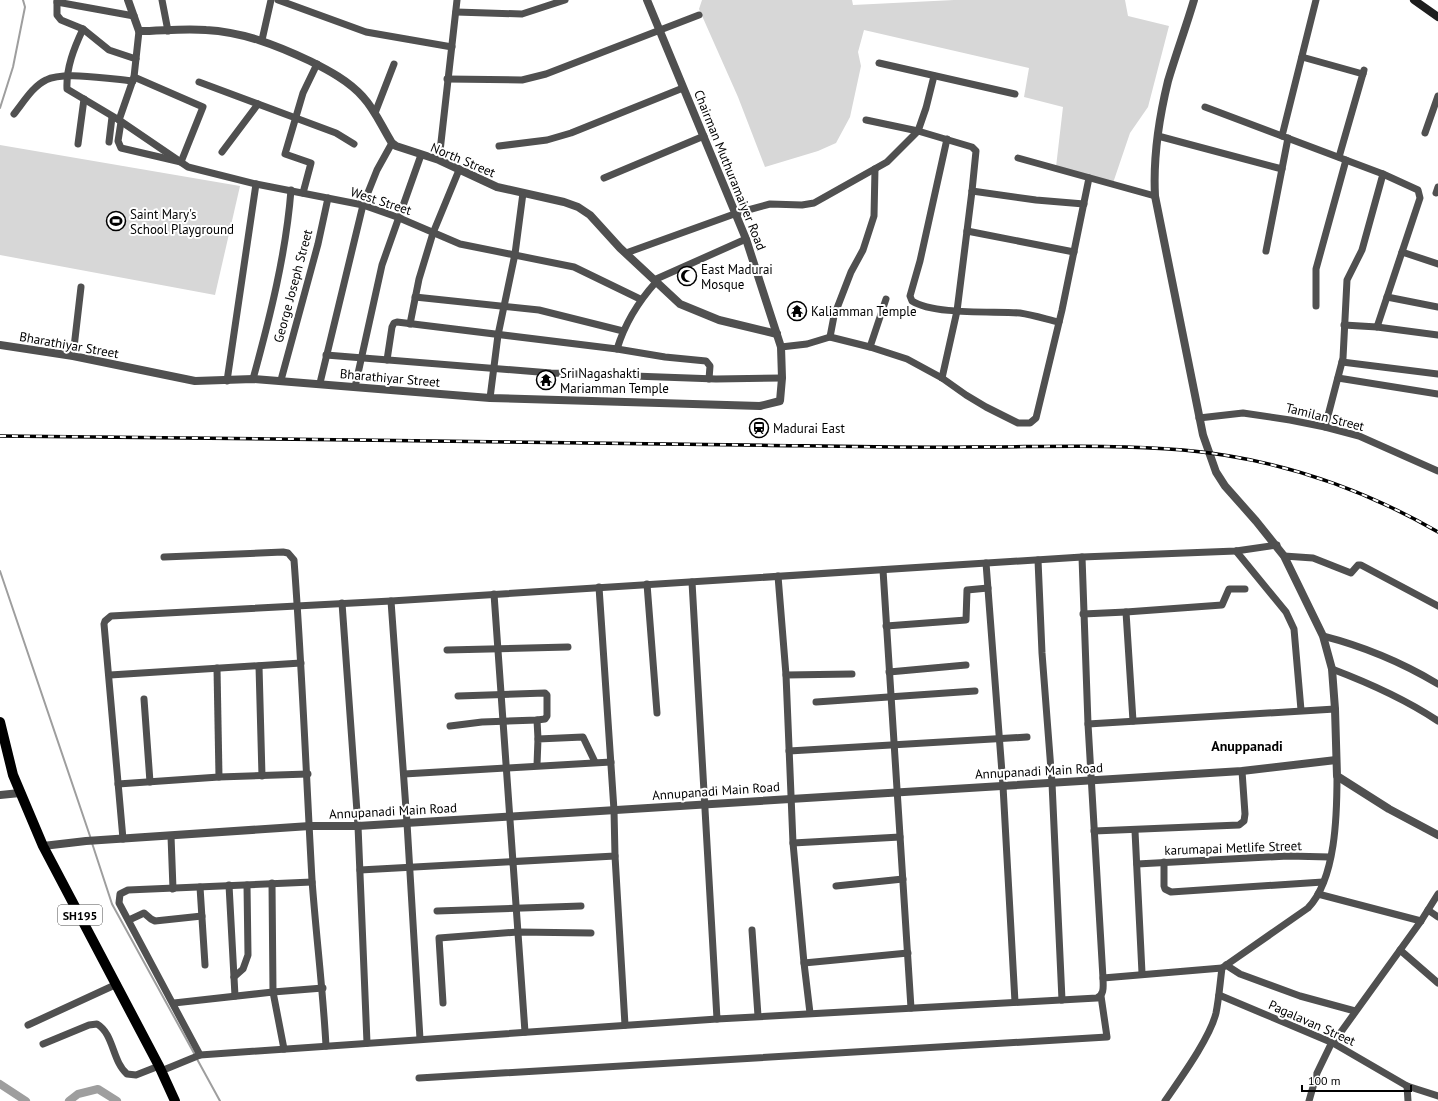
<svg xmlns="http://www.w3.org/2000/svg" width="1438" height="1101" font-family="'PT Sans',sans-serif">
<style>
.green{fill:#d7d7d7}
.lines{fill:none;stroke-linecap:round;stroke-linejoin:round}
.stream{stroke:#9e9e9e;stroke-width:2}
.canal{stroke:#9e9e9e;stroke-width:8}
.minor{stroke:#505050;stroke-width:7}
.tertiary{stroke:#505050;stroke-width:8}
.secondary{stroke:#1d1d1d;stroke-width:8}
.primary{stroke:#000;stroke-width:10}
.rail-casing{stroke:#000;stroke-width:3.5}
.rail{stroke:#fff;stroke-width:2;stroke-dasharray:6;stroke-linecap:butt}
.labels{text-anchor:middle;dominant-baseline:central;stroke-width:4;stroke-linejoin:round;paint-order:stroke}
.shield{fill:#fff;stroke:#4c4c4c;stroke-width:1}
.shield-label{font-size:12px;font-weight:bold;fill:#000}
.street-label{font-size:13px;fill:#000;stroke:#fff}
.poi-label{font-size:13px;fill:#000;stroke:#fff;text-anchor:start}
.neighbourhood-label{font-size:14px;font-weight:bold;fill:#000;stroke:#fff}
</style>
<rect width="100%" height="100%" fill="#fff"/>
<g class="green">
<path d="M702 0H852L853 5 954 0H1125L1128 16 1169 26 1148 107 1130 133 1113 183 1056 167 1063 107 1024 97 1029 68 864 30 858 52 861 66 850 117 836 143 818 151 765 167 738 97 699 9Z"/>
<path d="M0 145 240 186 215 295 0 255Z"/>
</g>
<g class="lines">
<g class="stream">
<path d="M0 108 13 67 25 7 23 0"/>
<path d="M0 571 91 839"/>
<path d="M92 843 112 904 195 1055"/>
<path d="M197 1059 220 1101"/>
</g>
<g class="canal">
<path d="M0 1084 26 1101"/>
<path d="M69 1101 78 1094 98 1089 117 1101"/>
</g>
<g class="minor">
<path d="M57 0V15L61 20 83 29 109 50 136 59"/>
<path d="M162 0 168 31"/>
<path d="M278 0 366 32 452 47"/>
<path d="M1316 0 1282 136 1383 174 1362 250 1347 280 1343 358 1325 427"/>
<path d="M57 2 134 16"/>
<path d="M456 12 522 14 565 0"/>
<path d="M83 29C74 48 66 68 67 89L119 120 188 167 256 184 363 205 397 217 460 244 574 267 640 299"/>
<path d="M262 40 271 0"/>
<path d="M1302 57 1363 74"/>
<path d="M879 63 1015 94"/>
<path d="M447 79 522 80 546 74 699 15"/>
<path d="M199 82 336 133 354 144"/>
<path d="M1205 107 1282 136"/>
<path d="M375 113 394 64"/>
<path d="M14 114C23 103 33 86 46 80 63 71 112 79 133 81"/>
<path d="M119 120 134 77 139 31"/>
<path d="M866 120 918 131 972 147 976 151 972 191 957 311 942 378"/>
<path d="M121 122 118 141 121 148 181 162 203 107 134 77"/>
<path d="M1425 133 1438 96"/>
<path d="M1158 136 1282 169"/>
<path d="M947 139 920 261 910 296 912 301C934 315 993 311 1020 313 1033 315 1046 319 1059 322"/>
<path d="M109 142 112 117"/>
<path d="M78 144 84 99"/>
<path d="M499 146 547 140 571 133 683 88"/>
<path d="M222 152 258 104"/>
<path d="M1339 157 1364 70"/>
<path d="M1018 158 1155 196"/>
<path d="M439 160 457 0"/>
<path d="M604 178 704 136"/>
<path d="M972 191 1036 200 1084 204"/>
<path d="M303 193 311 163 285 154 303 93 317 64"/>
<path d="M1436 193 1438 187"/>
<path d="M967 231 1074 252"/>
<path d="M1266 251 1288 138"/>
<path d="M1402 252 1438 264"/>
<path d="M626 253 737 213 770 204 802 205 814 203 887 162 918 131 926 108 934 76"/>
<path d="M654 280 746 239"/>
<path d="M415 297 539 310 623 331"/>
<path d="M1387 297 1438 307"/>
<path d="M1316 306V269L1346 160"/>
<path d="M410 324 419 279 433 233 459 170"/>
<path d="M1344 325 1377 327 1420 198 1418 190 1383 174"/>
<path d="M1377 327 1438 335"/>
<path d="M830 337 834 316 851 272 863 250 874 216 875 169"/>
<path d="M781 347 807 344 830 337 870 347 907 359 942 378 966 395 986 407 1018 423H1030L1036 418 1062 310 1089 178"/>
<path d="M870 347 886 299"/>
<path d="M617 349 665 357 706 361 710 366 709 379"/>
<path d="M326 355 551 373 716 379 782 378"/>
<path d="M73 356 81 287"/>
<path d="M387 360 392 327 394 323 397 322 617 349C625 323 638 302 656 282"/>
<path d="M1342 362 1438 374"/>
<path d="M1338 378 1438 394"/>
<path d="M253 379C270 317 286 254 291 190"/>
<path d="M281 380 318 244 328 198"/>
<path d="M227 381 256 184"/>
<path d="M320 383 363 205 377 170 392 143"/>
<path d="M355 387 382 265 421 155"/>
<path d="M490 398 498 335 515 254 523 193"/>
<path d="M1199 418 1243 413 1290 420 1325 427 1359 436 1438 471"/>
<path d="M1236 551 1286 612 1294 629 1301 710"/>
<path d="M1284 556 1313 558 1351 573 1358 565H1361L1438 606"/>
<path d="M164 557 283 552 288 553 294 560C302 666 306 773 312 880 316 935 323 990 326 1046"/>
<path d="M1082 557 1088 724 1103 978"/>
<path d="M1038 560 1042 653 1052 783 1062 1000"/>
<path d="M986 563 1003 786 1015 1002"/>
<path d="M883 570 911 1008"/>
<path d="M778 576 786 675 793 843 804 963 908 953"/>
<path d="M692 582 717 1019 1097 998C1105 994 1103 986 1103 978L1222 968"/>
<path d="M647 584 657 713"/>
<path d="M494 594 525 1032"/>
<path d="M391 601 407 823 420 1039"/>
<path d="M342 603 358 826 367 1043"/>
<path d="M1083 614 1126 612"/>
<path d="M886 626 966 620 967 590 988 588"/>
<path d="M1323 636C1362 646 1403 663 1438 684"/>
<path d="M447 650 568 647"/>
<path d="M259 666 262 776"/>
<path d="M217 668 219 777"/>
<path d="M1332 669C1369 683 1405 699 1438 721"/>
<path d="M889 672 966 665"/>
<path d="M110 675 301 663"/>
<path d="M786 675 852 674"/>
<path d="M144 699 150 782"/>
<path d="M816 702 975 691"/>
<path d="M537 720 538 739"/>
<path d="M1133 721 1126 612 1222 605 1229 589H1245"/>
<path d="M1088 724 1335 709"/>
<path d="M450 726 482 722 537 720 545 719 547 716V695L545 693 458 696"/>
<path d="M789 751 1027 737"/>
<path d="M537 765 538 739 583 737 595 762"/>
<path d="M404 774 611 762"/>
<path d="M118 784 219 777 308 774"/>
<path d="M1094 831 1239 825 1244 821 1245 814 1242 771"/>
<path d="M1135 831 1142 973"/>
<path d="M171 836 173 889"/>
<path d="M123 839 104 624 105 621 111 616 391 601 1082 557 1236 551 1277 545"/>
<path d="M793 843 900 837"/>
<path d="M615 856 625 1025"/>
<path d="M1164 862V886L1165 889 1171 892 1323 882"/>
<path d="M1137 864 1288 856 1330 857"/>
<path d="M360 870 615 856 614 810 599 587"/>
<path d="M312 882 128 890 120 894 119 903 200 1055 717 1019"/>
<path d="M272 883 273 992 323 988"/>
<path d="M229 885 235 996"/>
<path d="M836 886 903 879"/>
<path d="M200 887 205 965"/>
<path d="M1318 894 1421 921"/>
<path d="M1428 910 1438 917"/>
<path d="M437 911 581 906"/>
<path d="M129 920 144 913 151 919 155 921 202 916"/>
<path d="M752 930 758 1016"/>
<path d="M1400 950 1438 983"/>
<path d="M804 963 810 1013"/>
<path d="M1226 965 1240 974 1300 996 1355 1011"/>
<path d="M234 977 243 969 248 955 247 885"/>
<path d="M1219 995 1333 1043 1407 1086 1438 1096"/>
<path d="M174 1003 273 992 284 1049"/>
<path d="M443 1003 439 938 518 932 591 933"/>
<path d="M28 1025 117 984"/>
<path d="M1333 1043 1421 921 1438 894"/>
<path d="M43 1044 89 1025 97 1024C114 1034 112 1061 127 1074L136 1075 159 1066"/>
<path d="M161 1071 200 1055"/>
<path d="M419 1078 1107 1037 1101 996"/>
<path d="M1407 1086 1408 1101"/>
<path d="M1165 1101C1180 1079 1210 1038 1216 1013 1219 998 1220 983 1222 968L1308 908C1336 879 1337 814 1337 776"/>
<path d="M1309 1101 1317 1073 1332 1042"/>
</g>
<g class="tertiary">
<path d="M128 0 139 31C161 31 184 28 206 30 243 32 276 45 310 61 328 70 349 81 363 97 375 110 382 127 392 143L396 146 439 160 497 187 564 202 578 207 590 215 620 248 680 304 719 320 777 334"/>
<path d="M1194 0C1186 27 1176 54 1168 81 1159 118 1153 158 1155 196L1203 435 1216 472 1225 486 1256 521 1284 556 1323 636 1332 669 1335 709 1337 776 1389 809 1438 835"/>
<path d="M0 345 73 356 195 381 253 379 490 398 760 406 780 401 782 378 781 347 746 239 647 0"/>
<path d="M0 795 20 793"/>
<path d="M43 846 86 841 310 826H358L1242 771 1336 760"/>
</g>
<path class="secondary" d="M1414 0 1438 17"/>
<path class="primary" d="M0 722 13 775 43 846 159 1066 175 1101"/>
<g class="rail-casing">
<path id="rail" d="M0 436C248 438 497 442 745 445 820 446 896 448 971 447 1042 447 1112 444 1183 450 1273 458 1360 487 1438 532"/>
</g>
<use href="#rail" class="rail"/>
</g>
<defs>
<g id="stadium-ring" transform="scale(1)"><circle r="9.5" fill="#fff" stroke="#000" stroke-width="1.5"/><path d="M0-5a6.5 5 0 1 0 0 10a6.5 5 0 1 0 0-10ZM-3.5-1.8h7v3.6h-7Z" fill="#000"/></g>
<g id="mosque-ring" transform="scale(1)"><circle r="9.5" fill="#fff" stroke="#000" stroke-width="1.5"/><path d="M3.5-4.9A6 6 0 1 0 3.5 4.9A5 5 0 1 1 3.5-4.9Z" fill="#000"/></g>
<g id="temple-ring" transform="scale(1)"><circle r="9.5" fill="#fff" stroke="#000" stroke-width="1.5"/><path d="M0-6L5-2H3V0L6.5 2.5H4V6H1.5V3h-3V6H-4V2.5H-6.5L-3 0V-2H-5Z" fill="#000"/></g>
<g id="station-ring" transform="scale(1)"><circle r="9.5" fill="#fff" stroke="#000" stroke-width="1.5"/><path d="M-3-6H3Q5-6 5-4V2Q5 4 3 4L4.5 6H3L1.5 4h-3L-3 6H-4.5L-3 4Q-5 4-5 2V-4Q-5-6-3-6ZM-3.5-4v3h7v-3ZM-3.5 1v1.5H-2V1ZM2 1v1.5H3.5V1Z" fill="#000"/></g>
</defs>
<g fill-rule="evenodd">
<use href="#stadium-ring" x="116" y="221"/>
<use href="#mosque-ring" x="687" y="276"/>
<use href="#temple-ring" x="797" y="311"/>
<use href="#temple-ring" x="546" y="380"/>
<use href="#station-ring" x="759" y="428"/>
</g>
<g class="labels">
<rect class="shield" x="58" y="905" width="44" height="20" rx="3"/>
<g class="shield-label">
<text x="80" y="915">SH195</text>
</g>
<g class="street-label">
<text transform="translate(463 160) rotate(23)">North Street</text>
<text transform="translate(730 170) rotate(68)">Chairman Muthuramaiyer Road</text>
<text transform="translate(381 201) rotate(18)">West Street</text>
<text transform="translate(293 286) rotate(-75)">George Joseph Street</text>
<text transform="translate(69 345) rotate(10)">Bharathiyar Street</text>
<text transform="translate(390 378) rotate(5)">Bharathiyar Street</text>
<text transform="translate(1325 417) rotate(14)">Tamilan Street</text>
<text transform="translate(1039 771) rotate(-3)">Annupanadi Main Road</text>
<text transform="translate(716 791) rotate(-4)">Annupanadi Main Road</text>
<text transform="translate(393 811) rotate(-3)">Annupanadi Main Road</text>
<text transform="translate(1233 848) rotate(-2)">karumapai Metlife Street</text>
<text transform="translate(1312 1023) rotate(24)">Pagalavan Street</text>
</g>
<g class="poi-label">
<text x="130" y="214">Saint Mary's<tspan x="130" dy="15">School Playground</tspan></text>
<text x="701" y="269">East Madurai<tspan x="701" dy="15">Mosque</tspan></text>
<text x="811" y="311">Kaliamman Temple</text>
<text x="560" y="373">Sri Nagashakti<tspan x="560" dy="15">Mariamman Temple</tspan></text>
<text x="773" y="428">Madurai East</text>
</g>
<g class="neighbourhood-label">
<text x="1247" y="746">Anuppanadi</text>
</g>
</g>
<path d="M1302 1085v6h109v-6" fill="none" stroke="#000000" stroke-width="2"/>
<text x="1308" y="1085" font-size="12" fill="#000000" stroke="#ffffff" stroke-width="3" paint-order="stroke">100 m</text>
</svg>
